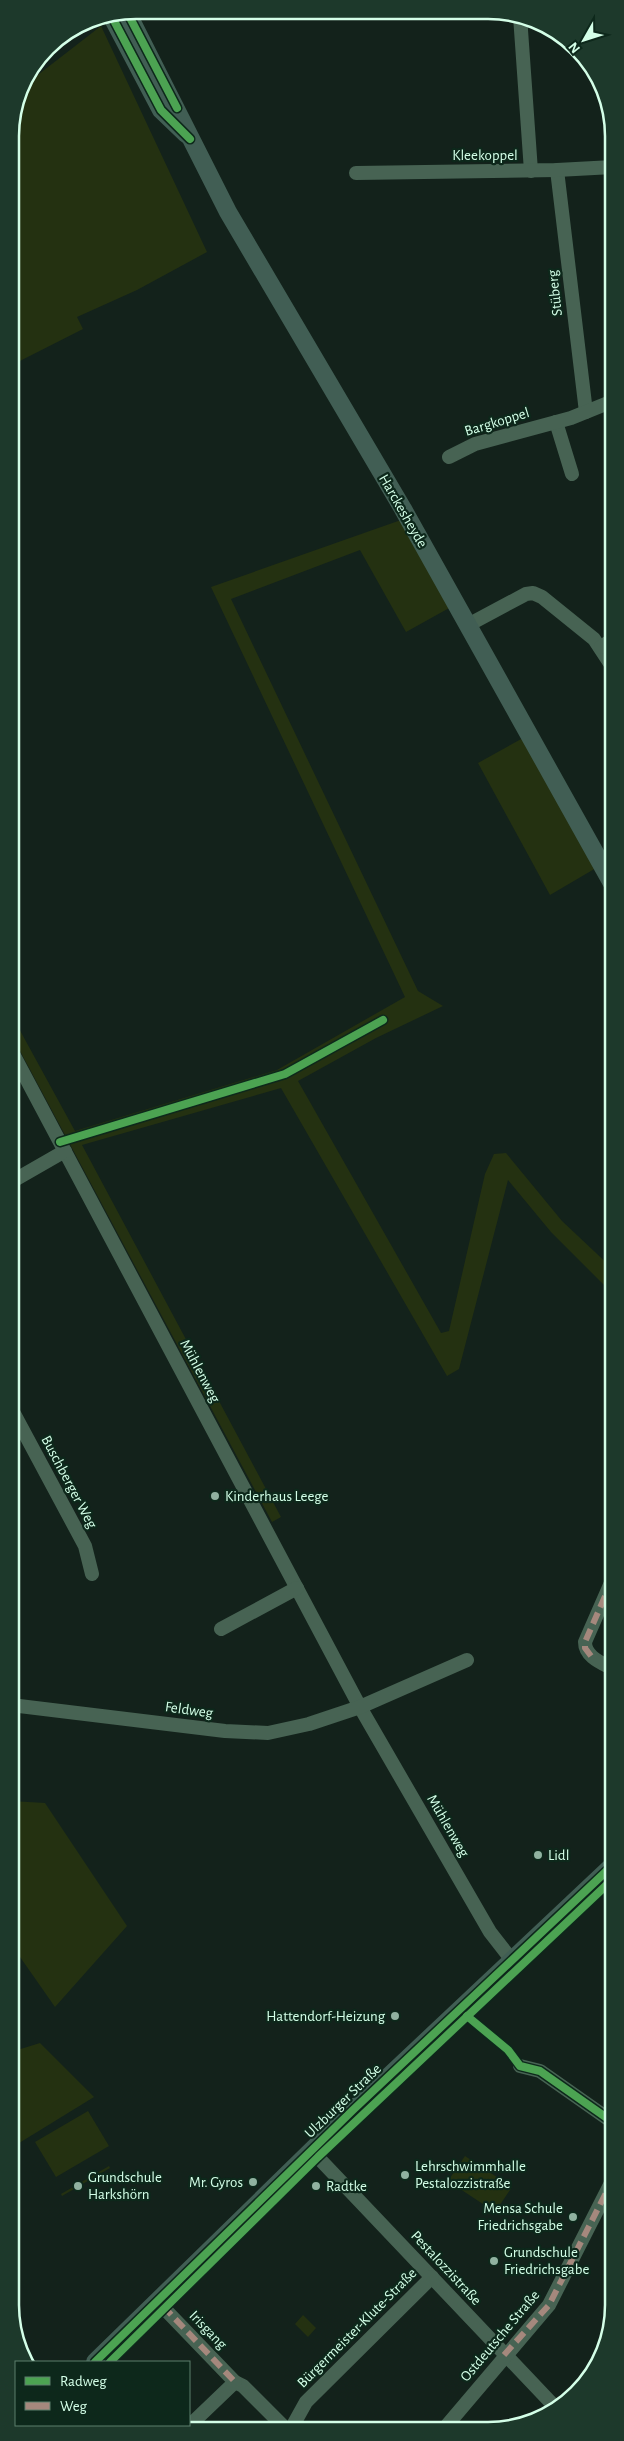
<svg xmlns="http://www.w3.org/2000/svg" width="624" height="2441" font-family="'Alegreya Sans',sans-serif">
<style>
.green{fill:#243111}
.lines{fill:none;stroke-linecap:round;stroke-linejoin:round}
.minor{stroke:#476353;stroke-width:14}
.major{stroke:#415e54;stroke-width:18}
.quiet{stroke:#a5887d;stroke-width:6;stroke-dasharray:12 6;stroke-linecap:butt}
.cycleway-casing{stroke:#0d281b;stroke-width:11}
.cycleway{stroke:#4ca352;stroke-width:8}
.poi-dot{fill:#90b2a0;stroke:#0d281b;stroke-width:2}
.labels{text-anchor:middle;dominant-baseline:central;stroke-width:4.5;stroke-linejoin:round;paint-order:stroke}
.street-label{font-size:15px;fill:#d4ffe8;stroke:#0d281b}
.poi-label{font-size:15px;fill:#d4ffe8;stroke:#0d281b;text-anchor:start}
.rim{fill:none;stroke:#d4ffe8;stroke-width:2.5}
</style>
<rect width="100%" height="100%" fill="#13221b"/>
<g class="green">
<path d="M101 26 207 252 137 290 77 317 83 329 10 366V128L21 88Z"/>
<path d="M401 520 451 607 406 632 360 550 231 599 418 991 443 1006 376 1038 298 1081 441 1333 449 1331 485 1174 494 1154 506 1153 562 1221 613 1269V1289L604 1285 551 1232 508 1180 459 1369 447 1376 281 1088 82 1145 281 1517 272 1522 11 1034V1014L75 1131 277 1070 405 997 211 587Z"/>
<path d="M523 738 596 868 550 895 478 763Z"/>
<path d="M11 1801 45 1803 127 1926 55 2007 11 1944Z"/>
<path d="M40 2043 94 2097 11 2148V2052Z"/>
<path d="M88 2111 109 2146 56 2177 35 2142Z"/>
<path d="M465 2156 512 2187 495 2212 448 2181Z"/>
<path d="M109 2166 110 2168 62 2196 61 2194Z"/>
<path d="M303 2315 316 2328 308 2337 295 2324Z"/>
</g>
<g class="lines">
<g class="minor">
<path d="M520 16 531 171"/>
<path d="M557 170 586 412"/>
<path d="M356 173 557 170 613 167"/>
<path d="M556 422 572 474"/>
<path d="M449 457 475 444 571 418 613 401"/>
<path d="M468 625 526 594 533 593 542 597 594 639 613 668"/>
<path d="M601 647 613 639"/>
<path d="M11 1050 360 1707 490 1932 511 1959"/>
<path d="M11 1182 65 1151"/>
<path d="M11 1408 85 1546 92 1574"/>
<path d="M613 1578 585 1642C585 1657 602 1663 613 1669"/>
<path d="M221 1629 297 1588"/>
<path d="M11 1705 225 1731 268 1733 309 1724 360 1707 467 1660"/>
<path d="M520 2066 540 2071 614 2123"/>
<path d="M311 2150 556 2408"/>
<path d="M157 2301 235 2382 243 2386 286 2429"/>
<path d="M188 2427 235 2382"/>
<path d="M291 2429 306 2402 432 2277"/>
<path d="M443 2430 549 2305 614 2177"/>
</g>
<g class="major">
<path d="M127 12 228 212 403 509 613 885"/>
<path d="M111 15 161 110 186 134"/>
<path d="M95 2362 353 2110 614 1864"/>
</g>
<g class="quiet">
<path d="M591 1656 585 1648V1642L613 1578"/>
<path d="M163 2306 235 2382"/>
<path d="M504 2355 549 2305 614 2177"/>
</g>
<g class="cycleway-casing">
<g id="cycleway">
<path d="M127 12 177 108"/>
<path d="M111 15 161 110 190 139"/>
<path d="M60 1142 285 1074 383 1020"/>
<path d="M467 2016 508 2050 520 2066 540 2071 614 2123"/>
<path d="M95 2362 353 2110 614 1864"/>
<path d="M110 2362 318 2157 614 1878"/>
</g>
</g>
<use href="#cycleway" class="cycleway"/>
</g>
<g class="poi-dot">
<circle cx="215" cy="1496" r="5"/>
<circle cx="538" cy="1855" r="5"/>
<circle cx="395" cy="2016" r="5"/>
<circle cx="405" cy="2175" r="5"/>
<circle cx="253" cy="2182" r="5"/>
<circle cx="78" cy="2186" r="5"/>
<circle cx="316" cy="2186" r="5"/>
<circle cx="573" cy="2217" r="5"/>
<circle cx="494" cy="2261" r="5"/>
</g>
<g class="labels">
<g class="street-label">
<text x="485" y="155">Kleekoppel</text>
<text transform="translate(555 293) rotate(-96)">Stüberg</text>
<text transform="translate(497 422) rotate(-17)">Bargkoppel</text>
<text transform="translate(403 511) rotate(60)">Harckesheyde</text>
<text transform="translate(200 1371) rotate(62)">Mühlenweg</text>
<text transform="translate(69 1482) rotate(62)">Buschberger Weg</text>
<text transform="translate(189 1710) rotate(8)">Feldweg</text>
<text transform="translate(448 1826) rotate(60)">Mühlenweg</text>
<text transform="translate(343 2101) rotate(-44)">Ulzburger Straße</text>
<text transform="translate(446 2268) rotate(47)">Pestalozzistraße</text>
<text transform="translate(357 2328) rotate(-45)">Bürgermeister-Klute-Straße</text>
<text transform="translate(208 2330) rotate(46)">Irisgang</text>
<text transform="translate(500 2336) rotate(-50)">Ostdeutsche Straße</text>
</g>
<g class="poi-label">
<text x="225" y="1496">Kinderhaus Leege</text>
<text x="548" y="1855">Lidl</text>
<text x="385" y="2016" text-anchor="end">Hattendorf-Heizung</text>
<text x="415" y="2166">Lehrschwimmhalle<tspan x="415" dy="17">Pestalozzistraße</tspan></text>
<text x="88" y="2177">Grundschule<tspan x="88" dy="17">Harkshörn</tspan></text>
<text x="243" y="2182" text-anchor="end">Mr. Gyros</text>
<text x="326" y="2186">Radtke</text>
<text x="563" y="2208" text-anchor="end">Mensa Schule<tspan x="563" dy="17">Friedrichsgabe</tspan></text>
<text x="504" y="2252">Grundschule<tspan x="504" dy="17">Friedrichsgabe</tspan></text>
</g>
</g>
<path d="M0 0H624V2441H0ZM136 19H488A117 117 0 0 1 605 136V2305A117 117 0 0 1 488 2422H136A117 117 0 0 1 19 2305V136A117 117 0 0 1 136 19Z" fill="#1d392b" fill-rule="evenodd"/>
<path class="rim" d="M136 19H488A117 117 0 0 1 605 136V2305A117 117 0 0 1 488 2422H136A117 117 0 0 1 19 2305V136A117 117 0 0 1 136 19Z"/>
<rect x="15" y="2361" width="175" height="65" fill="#0d281b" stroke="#5d7e6d"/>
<rect x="25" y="2377" width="25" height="8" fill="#4ca352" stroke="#5d7e6d"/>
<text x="60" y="2386" font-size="15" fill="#d4ffe8">Radweg</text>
<rect x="25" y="2402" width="25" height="8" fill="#a5887d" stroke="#5d7e6d"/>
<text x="60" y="2411" font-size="15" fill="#d4ffe8">Weg</text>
<g transform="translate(584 40) rotate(231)" stroke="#0d281b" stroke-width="4" paint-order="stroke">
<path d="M0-4L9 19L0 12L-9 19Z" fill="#d4ffe8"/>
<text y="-8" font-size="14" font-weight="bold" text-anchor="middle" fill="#d4ffe8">N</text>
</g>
</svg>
